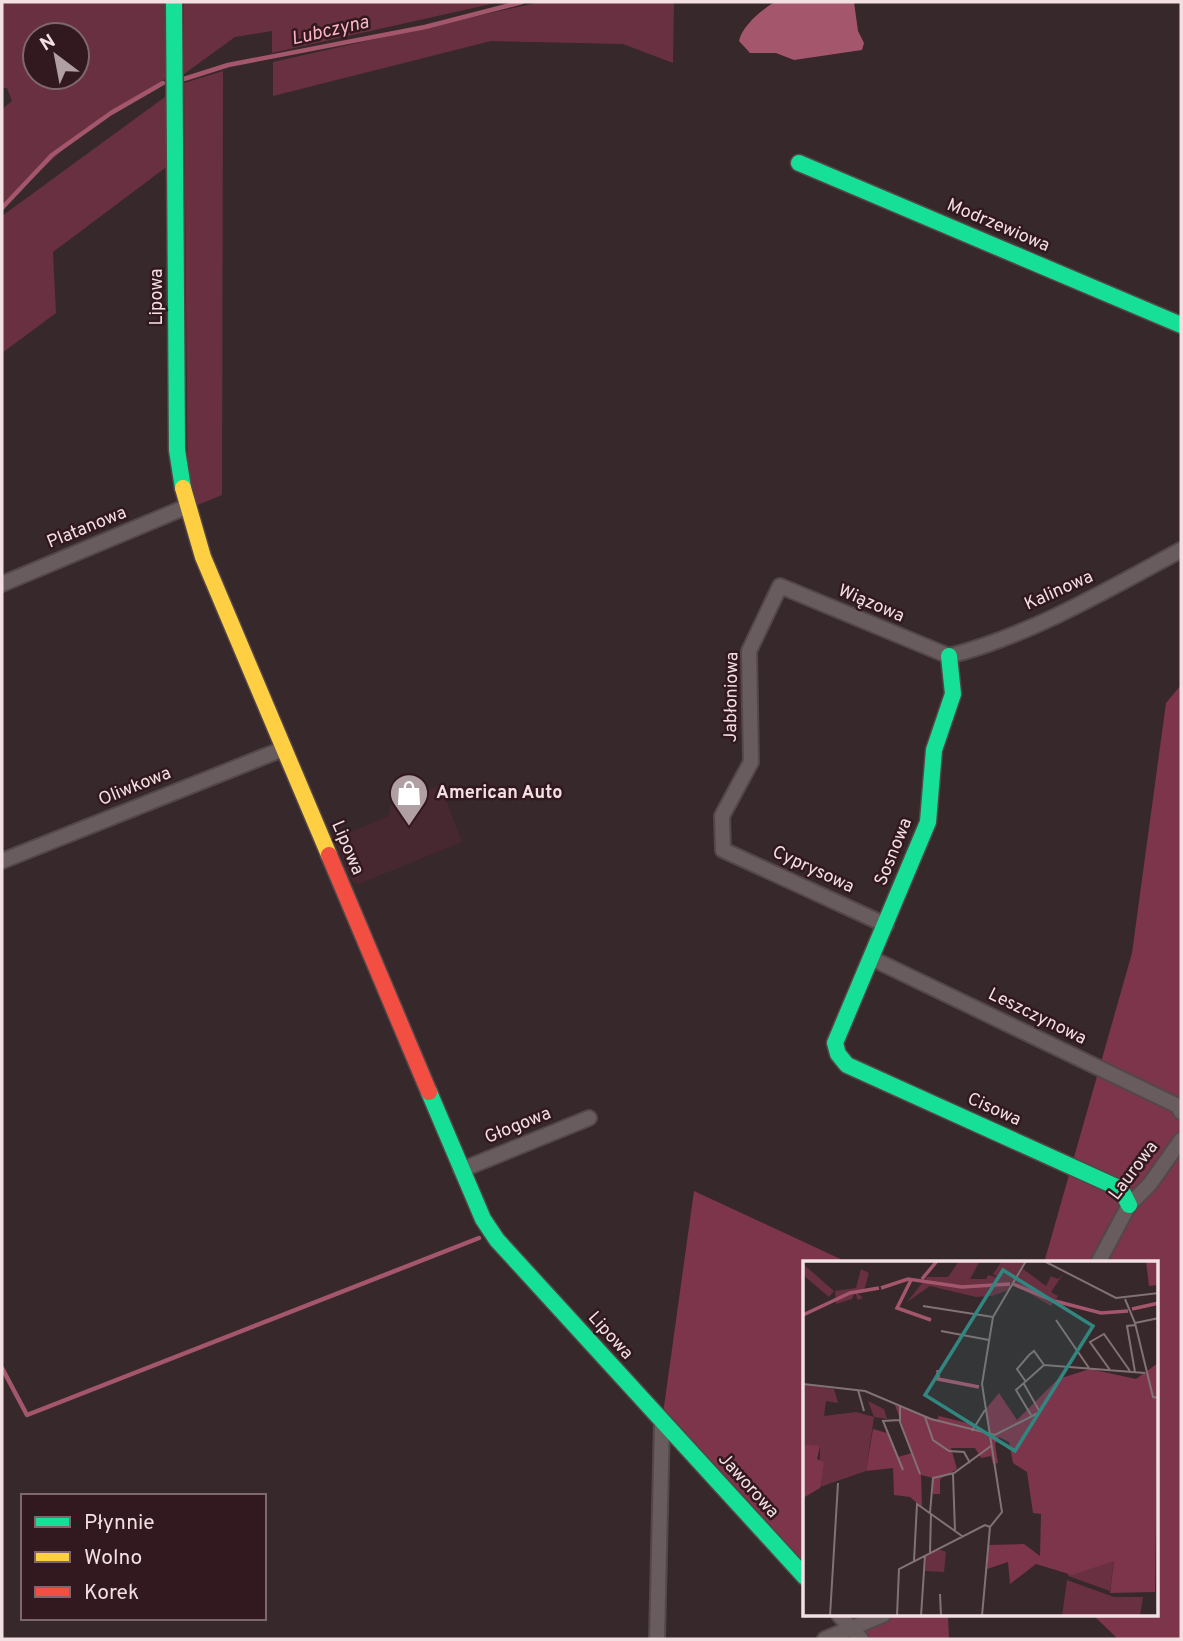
<svg xmlns="http://www.w3.org/2000/svg" width="1183" height="1641" font-family="Overpass,sans-serif">
<style>
.built{fill:#472830}
.green{fill:#693042;fill-rule:evenodd}
.forest{fill:#7d354c}
.water{fill:#a4566d}
.lines{fill:none;stroke-linecap:round;stroke-linejoin:round}
.stream{stroke:#a4566d;stroke-width:4.5}
.street-casing{stroke:#53474a;stroke-width:18}
.fast-casing{stroke:#53474a;stroke-width:19}
.slow-casing{stroke:#53474a;stroke-width:19}
.jam-casing{stroke:#53474a;stroke-width:19}
.street{stroke:#695c5f;stroke-width:14}
.fast{stroke:#16e098;stroke-width:16}
.slow{stroke:#ffcf43;stroke-width:16}
.jam{stroke:#f24e42;stroke-width:16}
.labels{text-anchor:middle;dominant-baseline:central;stroke-width:5;stroke-linejoin:round;paint-order:stroke}
.street-label{font-size:18px;fill:#f2e0e3;stroke:#32181f}
.poi-label{font-size:18px;font-weight:bold;fill:#f2e0e3;stroke:#32181f;text-anchor:start}
.water-label{font-size:19px;font-style:italic;fill:#fcb4c6;stroke:#32181f}
.inset-river{fill:none;stroke:#a4566d;stroke-width:3.5}
.inset-road{fill:none;stroke:#827275;stroke-width:2}
.view{fill:#318680;fill-opacity:0.15;stroke:#318680;stroke-width:3.5}
.inset-edge{fill:none;stroke:#f2e0e3;stroke-width:3.5}
</style>
<rect width="100%" height="100%" fill="#37282c"/>
<path class="built" d="M440 785 462 842 359 884 353 882 335 839 388 816 391 805Z"/>
<g class="green">
<path d="M2 2H166L168 77 69 144 2 206V109L12 101 7 88H2ZM35 35H77V77H35Z"/>
<path d="M184 2H500L272 53V31L235 37 184 74Z"/>
<path d="M540 2H674L673 63 623 44 491 41 273 96V62Z"/>
<path d="M223 71 222 495 188 509 184 83Z"/>
<path d="M169 94V165L53 252 56 313 2 353V216Z"/>
</g>
<g class="forest">
<path d="M1181 685V1639H1118L1093 1615H1157V1263H1044L1132 953 1166 703Z"/>
<path d="M694 1191 849 1263H805V1577L662 1421Z"/>
<path d="M839 1615H948L949 1639H825L851 1629Z"/>
</g>
<path class="water" d="M775 2H854L858 31 864 43 862 50 794 60 776 53H750L739 41C742 26 762 9 775 2Z"/>
<g class="lines">
<g class="stream">
<path d="M184 79 228 65 425 27 522 2"/>
<path d="M2 208 52 155 111 113 163 83"/>
<path d="M2 1368 27 1415 479 1238"/>
</g>
<g class="street-casing">
<g id="street">
<path d="M2 584 186 507"/>
<path d="M2 861 283 749"/>
<path d="M886 925 723 850 722 816 751 762 749 651 780 586 949 656C1029 636 1109 589 1181 550"/>
<path d="M873 959 1178 1106 1181 1112"/>
<path d="M461 1170 589 1118"/>
<path d="M1098 1263 1129 1205 1150 1184 1181 1140"/>
<path d="M839 1615 861 1639"/>
<path d="M657 1639 662 1421"/>
<path d="M825 1639 883 1615"/>
</g>
</g>
<g class="fast-casing">
<g id="fast">
<path d="M174 2 177 450 183 488"/>
<path d="M799 163 1181 325"/>
<path d="M949 656 953 694 934 750 928 822 835 1043 838 1054 847 1065 1121 1189 1129 1205"/>
<path d="M429 1092 483 1219 497 1240 805 1577"/>
</g>
</g>
<g class="slow-casing">
<path id="slow" d="M183 488 203 557 329 855"/>
</g>
<g class="jam-casing">
<path id="jam" d="M329 855 429 1092"/>
</g>
<use href="#street" class="street"/>
<use href="#fast" class="fast"/>
<use href="#slow" class="slow"/>
<use href="#jam" class="jam"/>
</g>
<defs>
<g id="shop-pin" transform="scale(2.0125)"><path d="M0 17L-7.5 6A9.5 9.5 0 1 1 7.5 6Z" fill="#b1a0a3" stroke="#32181f"/><path d="M-5-2.5h2.3a2.7 3.5 0 0 1 5.4 0H5L5.5 6h-11ZM-1.5-2.5h3a1.5 2.3 0 0 0-3 0Z" fill="#fff"/></g>
</defs>
<g fill-rule="evenodd">
<use href="#shop-pin" x="409" y="793"/>
</g>
<g class="labels">
<g class="street-label">
<text transform="translate(998 226) rotate(23)">Modrzewiowa</text>
<text transform="translate(157 297) rotate(-90)">Lipowa</text>
<text transform="translate(87 528) rotate(-22)">Platanowa</text>
<text transform="translate(1059 591) rotate(-24)">Kalinowa</text>
<text transform="translate(871 604) rotate(23)">Wiązowa</text>
<text transform="translate(732 697) rotate(-89)">Jabłoniowa</text>
<text transform="translate(135 787) rotate(-22)">Oliwkowa</text>
<text transform="translate(347 848) rotate(67)">Lipowa</text>
<text transform="translate(894 852) rotate(-68)">Sosnowa</text>
<text transform="translate(813 870) rotate(25)">Cyprysowa</text>
<text transform="translate(1037 1017) rotate(26)">Leszczynowa</text>
<text transform="translate(994 1110) rotate(24)">Cisowa</text>
<text transform="translate(518 1126) rotate(-22)">Głogowa</text>
<text transform="translate(1134 1171) rotate(-53)">Laurowa</text>
<text transform="translate(610 1336) rotate(48)">Lipowa</text>
<text transform="translate(748 1486) rotate(48)">Jaworowa</text>
</g>
<g class="poi-label">
<text x="436" y="793">American Auto</text>
</g>
<g class="water-label">
<text transform="translate(330 31) rotate(-13)">Lubczyna</text>
</g>
</g>
<g transform="translate(803 1261)">
<rect width="355" height="355" fill="#37282c"/>
<path d="M156 0H177L167 18H183L185 14 196 17 190 13 199 0H222L209 23 192 24H208L205 29 189 35 173 36 127 25 104 41 124 16H145ZM0 3 31 30 26 36 0 14ZM58 8 66 12 61 29 53 31 60 37 55 39 52 31 49 38 33 43 32 30 53 27ZM220 8 243 25 248 15 255 18 260 13 248 31 255 35 248 45 211 23 190 56ZM0 123 31 128 35 142 23 140 21 155 53 151 71 156 65 140 81 148 84 158 71 156 63 210 17 226V186L0 183ZM135 288 143 291 141 311 122 310 123 295ZM311 299 307 330 265 315V313ZM264 319 311 336H340L337 355H259Z" fill="#693042"/>
<path d="M343 0H355V24L346 25ZM355 102 352 331 307 332 311 300 269 314 233 303 207 323 205 301 184 308 186 284 221 283 237 295 238 253 230 252 224 211 210 202 206 181 196 176 192 183 195 202 190 203 188 195 178 197 172 187H148L154 208 137 218V233H130V217L118 214 119 246 107 236 91 234 90 207 63 210 70 168 84 172 95 196 109 192 92 144 134 159 136 155 172 164 169 169 187 173 183 148 196 132 214 159 255 118 287 108 333 118ZM0 183 17 185 14 198 21 201 17 227 0 237Z" fill="#7d354c"/>
<path class="inset-river" d="M119 18 134 0M108 19 94 47 128 59M210 23 251 40M78 27 105 18 159 26 207 23M252 40 298 52 325 50M329 48 356 42M0 54 47 32 76 27M135 109V118L176 126"/>
<path class="inset-road" d="M241 0 313 37 356 32M322 38 332 62 350 136 356 137M120 45 190 56M253 59 286 107M332 62 356 57M138 70 186 79M241 104 342 112M307 109 287 81 301 73 327 110M332 111 324 65 333 64M223 121 214 108 226 94 231 90 241 104M0 123 62 130 128 158 192 174 237 151 221 123M55 129 61 150M97 145V161L117 213M228 154 213 129 241 104M122 156 130 179 146 190 161 191 167 202M97 159 80 160 100 209M169 170 182 149M150 213 152 270M127 252 130 217 151 212 188 185M127 292 128 253M111 300 114 243 159 275M137 333 138 355M27 355 35 222M94 355 96 308 182 264 187 266M118 355 122 295M179 355 187 266 199 251 179 123 190 56 223 0"/>
<path class="view" d="M200 9 290 65 212 190 122 134Z"/>
<rect width="355" height="355" class="inset-edge"/>
</g>
<rect width="1183" height="1641" fill="none" stroke="#f2e0e3" stroke-width="7"/>
<rect x="21" y="1494" width="245" height="126" fill="#32181f" stroke="#7f686d" stroke-width="2"/>
<rect x="35" y="1517" width="35" height="10" fill="#16e098" stroke="#7f686d" stroke-width="2"/>
<text x="84" y="1529" font-size="21" fill="#f2e0e3">Płynnie</text>
<rect x="35" y="1552" width="35" height="10" fill="#ffcf43" stroke="#7f686d" stroke-width="2"/>
<text x="84" y="1564" font-size="21" fill="#f2e0e3">Wolno</text>
<rect x="35" y="1587" width="35" height="10" fill="#f24e42" stroke="#7f686d" stroke-width="2"/>
<text x="84" y="1599" font-size="21" fill="#f2e0e3">Korek</text>
<g transform="translate(56 56) rotate(328)"><circle r="33" fill="#32181f" stroke="#7f686d" stroke-width="2"/>
<path d="M0-5L12 26L0 18L-12 26Z" fill="#b1a0a3"/>
<text y="-10" font-size="19" font-weight="bold" text-anchor="middle" fill="#f2e0e3">N</text>
</g>
</svg>
